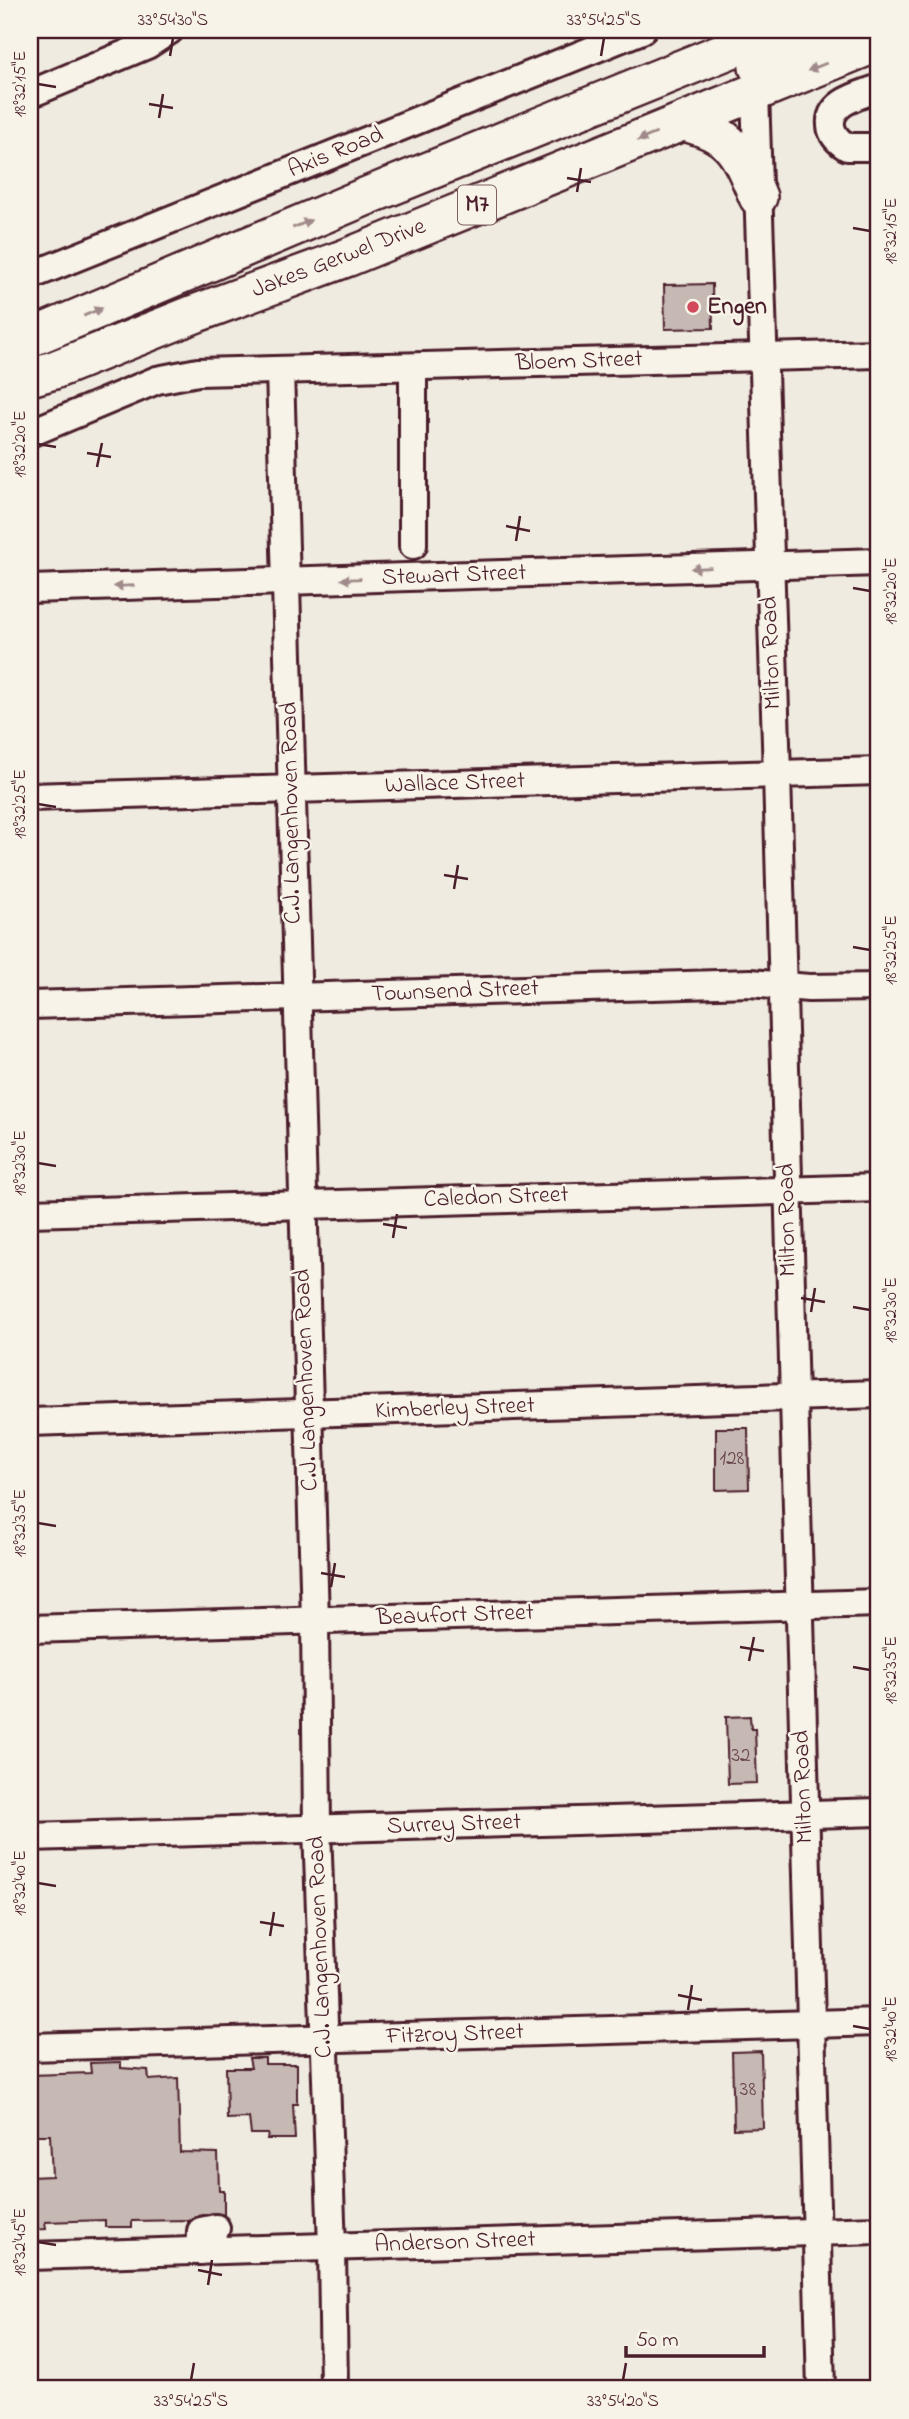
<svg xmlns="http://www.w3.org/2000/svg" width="909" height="2419" font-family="'Indie Flower',sans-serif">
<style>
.building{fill:#c6b8b3;stroke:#4a1f2b;stroke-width:2}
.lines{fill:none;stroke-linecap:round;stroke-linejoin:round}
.minor-casing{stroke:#4a1f2b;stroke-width:32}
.highway-casing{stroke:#4a1f2b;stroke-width:42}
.minor{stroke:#f7f3e8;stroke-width:26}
.highway{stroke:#f7f3e8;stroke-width:37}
.oneway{fill:#a0898a}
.ticks{fill:none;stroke:#4a1f2b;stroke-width:2.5}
.poi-dot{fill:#d1495b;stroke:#f7f3e8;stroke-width:2.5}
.labels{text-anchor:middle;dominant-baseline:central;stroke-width:5;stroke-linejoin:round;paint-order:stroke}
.number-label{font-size:21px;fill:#69454d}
.shield{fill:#f7f3e8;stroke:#7e5f64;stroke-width:2}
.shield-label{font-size:23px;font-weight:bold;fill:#4a1f2b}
.street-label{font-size:24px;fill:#4a1f2b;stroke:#f7f3e8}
.poi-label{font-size:24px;font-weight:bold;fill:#4a1f2b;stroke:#f7f3e8;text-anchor:start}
.neatline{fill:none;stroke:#4a1f2b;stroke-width:2.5}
.ticks-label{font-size:18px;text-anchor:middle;fill:#4a1f2b}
</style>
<rect width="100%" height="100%" fill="#f0ebe0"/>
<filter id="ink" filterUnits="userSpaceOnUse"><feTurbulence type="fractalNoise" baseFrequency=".0143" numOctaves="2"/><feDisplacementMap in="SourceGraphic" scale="14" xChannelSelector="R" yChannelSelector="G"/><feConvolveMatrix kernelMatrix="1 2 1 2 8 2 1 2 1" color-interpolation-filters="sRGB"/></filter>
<g filter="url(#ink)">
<g class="building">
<path d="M712 284 713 328 665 329 664 285Z"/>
<path d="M716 1428H748L749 1489 716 1490Z"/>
<path d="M750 1716 751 1729H755L757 1783 728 1784 726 1717Z"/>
<path d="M761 2051 763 2128 734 2129 732 2052Z"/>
<path d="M249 2058H265V2064H297V2104H293L295 2139H267L268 2134H251L249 2118 227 2119 226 2068H251Z"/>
<path d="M121 2062V2068L148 2070 149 2080 178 2078 180 2152 218 2153 219 2191H224V2215L214 2213 198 2216 188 2222V2220L132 2221V2227H105V2220L45 2222 46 2229 30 2230V2177L52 2176 50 2135H33L34 2115 30 2116V2075L91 2073 90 2063Z"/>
</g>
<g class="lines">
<g class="minor-casing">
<g id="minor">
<path d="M879 88C862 95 828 101 831 126 832 135 839 142 847 147H879"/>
<path d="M755 92 777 774 821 2389"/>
<path d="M30 94 147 45 170 30"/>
<path d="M30 276 642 30"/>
<path d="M280 370 315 1621 317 1828 332 2247 334 2389"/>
<path d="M30 433 157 380 198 372 879 354"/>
<path d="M413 545V367"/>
<path d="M30 589 879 562"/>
<path d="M30 797 879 771"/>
<path d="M30 1005 750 983 809 988 879 987"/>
<path d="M30 1213 879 1188"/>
<path d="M30 1422 879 1394"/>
<path d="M30 1629 879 1603"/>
<path d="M30 1837 879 1812"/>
<path d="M30 2047 879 2022"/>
<path d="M200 2251 201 2231 216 2228"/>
<path d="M30 2256 879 2230"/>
</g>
</g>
<g class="highway-casing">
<g id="highway">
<path d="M758 67 772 55 830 30"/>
<path d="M683 122C733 133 740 154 758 197"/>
<path d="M30 338 367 196 778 30"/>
<path d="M30 377 54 370 197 313 346 258 879 42"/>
</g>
</g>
<use href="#minor" class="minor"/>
<use href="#highway" class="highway"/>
</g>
<defs><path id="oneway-solid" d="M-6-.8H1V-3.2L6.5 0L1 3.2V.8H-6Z" transform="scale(1.75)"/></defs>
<g class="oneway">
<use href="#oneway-solid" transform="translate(817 67) rotate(158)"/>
<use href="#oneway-solid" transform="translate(647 137) rotate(158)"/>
<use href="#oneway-solid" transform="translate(302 224) rotate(-23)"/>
<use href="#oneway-solid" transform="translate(93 312) rotate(-23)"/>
<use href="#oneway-solid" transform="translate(701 568) rotate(178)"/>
<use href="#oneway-solid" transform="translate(351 579) rotate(178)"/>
<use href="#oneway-solid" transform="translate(124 586) rotate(178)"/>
</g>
</g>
<path class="ticks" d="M170 56 173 38M601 56 604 38M38 84 56 87M149 104 173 108M159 118 163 94M567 178 591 182M577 192 581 168M853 228 870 231M38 444 56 447M87 453 111 457M97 467 102 443M506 526 530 531M516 541 520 516M853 588 870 591M38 804 56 807M444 875 468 879M454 889 458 865M853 947 870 950M38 1163 56 1166M383 1224 407 1228M393 1238 397 1214M801 1298 825 1302M853 1307 870 1310M811 1312 815 1288M38 1523 56 1526M321 1573 345 1577M331 1587 335 1563M740 1647 764 1651M749 1661 754 1637M853 1667 870 1670M38 1883 56 1886M260 1922 284 1926M270 1936 274 1912M678 1995 702 2000M688 2010 692 1985M853 2026 870 2029M38 2242 56 2245M198 2270 222 2275M208 2285 212 2260M191 2380 194 2363M623 2380 626 2363"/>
<circle class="poi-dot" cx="693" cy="307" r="7"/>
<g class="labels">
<g class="number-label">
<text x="732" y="1459">128</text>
<text x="741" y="1756">32</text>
<text x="748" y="2090">38</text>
</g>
<rect class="shield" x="458" y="185.5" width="38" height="39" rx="5"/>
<g class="shield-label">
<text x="477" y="205">M7</text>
</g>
<g class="street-label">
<text transform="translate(336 153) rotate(-22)">Axis Road</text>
<text transform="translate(339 259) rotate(-21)">Jakes Gerwel Drive</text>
<text transform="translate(579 362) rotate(-2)">Bloem Street</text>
<text transform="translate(454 576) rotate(-2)">Stewart Street</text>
<text transform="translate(772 653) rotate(-92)">Milton Road</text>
<text transform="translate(455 784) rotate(-2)">Wallace Street</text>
<text transform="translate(292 813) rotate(-91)">C.J. Langenhoven Road</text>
<text transform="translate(455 992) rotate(-2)">Townsend Street</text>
<text transform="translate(496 1198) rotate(-2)">Caledon Street</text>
<text transform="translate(788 1220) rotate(-91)">Milton Road</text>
<text transform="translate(307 1380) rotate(-92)">C.J. Langenhoven Road</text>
<text transform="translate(455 1409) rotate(-2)">Kimberley Street</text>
<text transform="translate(455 1616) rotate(-2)">Beaufort Street</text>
<text transform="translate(804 1787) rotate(-92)">Milton Road</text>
<text transform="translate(454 1825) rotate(-2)">Surrey Street</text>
<text transform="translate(321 1947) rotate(-92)">C.J. Langenhoven Road</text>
<text transform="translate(455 2035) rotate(-2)">Fitzroy Street</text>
<text transform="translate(455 2243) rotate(-2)">Anderson Street</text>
</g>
<g class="poi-label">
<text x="707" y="307">Engen</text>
</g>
</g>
<rect width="909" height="2419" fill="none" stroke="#f7f3e8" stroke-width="77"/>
<path d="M626 2346v10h138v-10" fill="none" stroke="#4a1f2b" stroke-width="3.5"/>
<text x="636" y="2346" font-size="21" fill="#4a1f2b" stroke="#f7f3e8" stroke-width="5" paint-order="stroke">50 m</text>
<rect x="38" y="38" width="832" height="2342" class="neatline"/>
<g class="ticks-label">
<text x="173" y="25">33°54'30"S</text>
<text x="604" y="25">33°54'25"S</text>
<text transform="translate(19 84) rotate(-90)" y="6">18°32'15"E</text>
<text transform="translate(890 231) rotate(-90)" y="6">18°32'15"E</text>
<text transform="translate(19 444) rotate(-90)" y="6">18°32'20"E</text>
<text transform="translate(890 591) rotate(-90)" y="6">18°32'20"E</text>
<text transform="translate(19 804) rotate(-90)" y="6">18°32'25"E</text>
<text transform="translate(890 950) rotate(-90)" y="6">18°32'25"E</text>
<text transform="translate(19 1163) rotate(-90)" y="6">18°32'30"E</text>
<text transform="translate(890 1310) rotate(-90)" y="6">18°32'30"E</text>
<text transform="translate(19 1523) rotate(-90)" y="6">18°32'35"E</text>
<text transform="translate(890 1670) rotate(-90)" y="6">18°32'35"E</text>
<text transform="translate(19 1883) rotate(-90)" y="6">18°32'40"E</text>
<text transform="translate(890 2029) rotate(-90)" y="6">18°32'40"E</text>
<text transform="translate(19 2242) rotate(-90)" y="6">18°32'45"E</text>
<text x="191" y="2406">33°54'25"S</text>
<text x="623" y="2406">33°54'20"S</text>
</g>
</svg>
